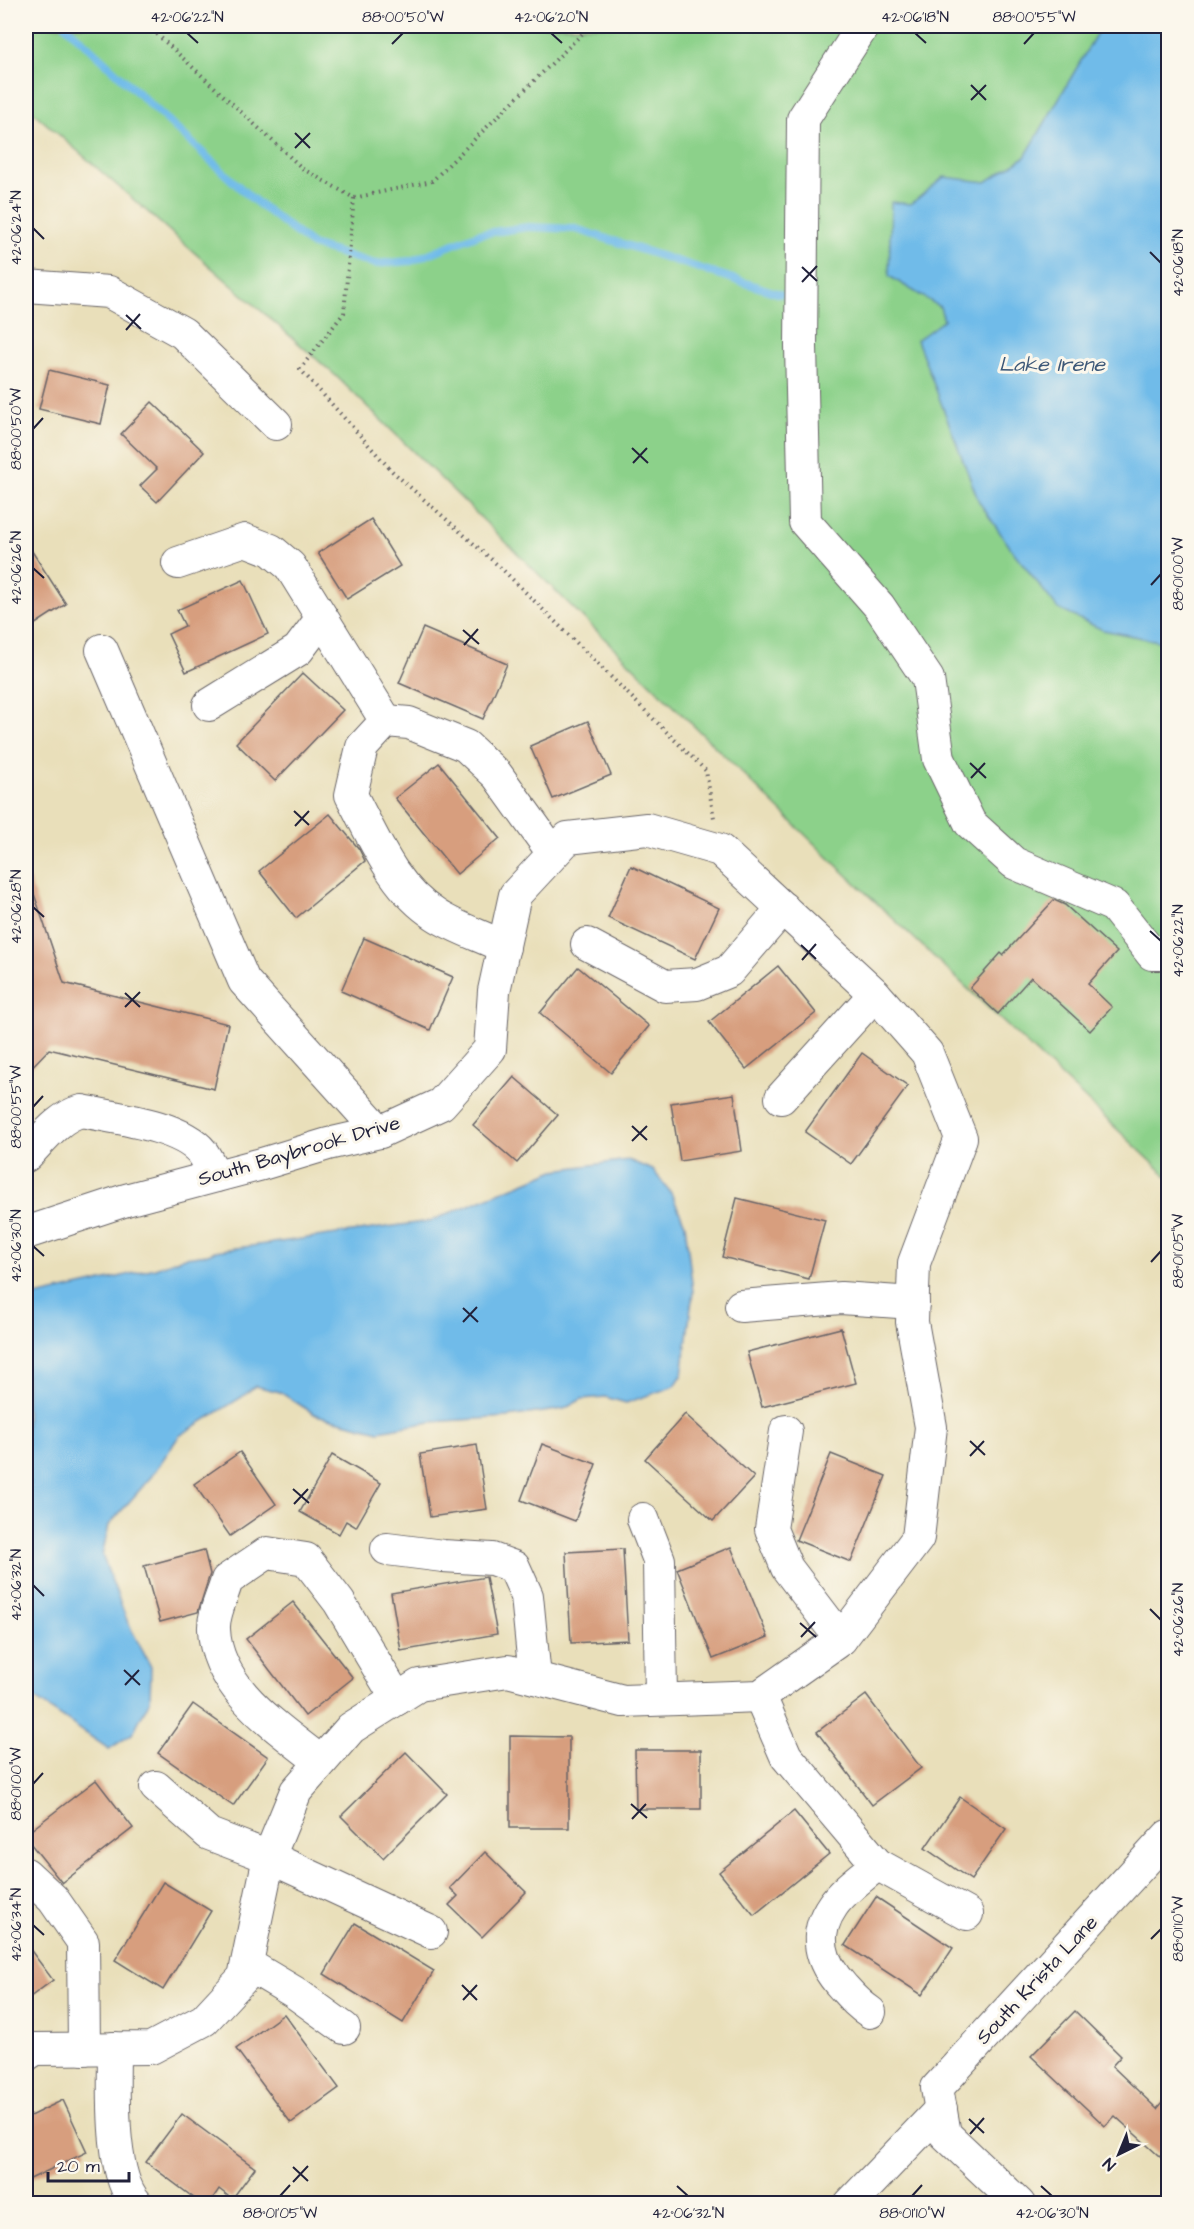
<svg xmlns="http://www.w3.org/2000/svg" width="1194" height="2229" font-family="'Architects Daughter',sans-serif">
<style>
.green{fill:#8cd18a;stroke:#577a62;stroke-width:1.5}
.water{fill:#70bbe9;stroke:#496e92;stroke-width:1.5}
.lines{fill:none;stroke-linecap:round;stroke-linejoin:round}
.stream{stroke:#70bbe9;stroke-width:8}
.building{fill:#d79e7e}
.minor-casing{stroke:#686467;stroke-width:34}
.path{stroke:#686467;stroke-width:4;stroke-dasharray:1.5 4.5;stroke-linecap:butt}
.minor{stroke:#fff;stroke-width:32}
.ticks{fill:none;stroke:#22223b;stroke-width:2}
.labels{text-anchor:middle;dominant-baseline:central;stroke-width:6;stroke-linejoin:round;paint-order:stroke}
.street-label{font-size:20px;fill:#22223b;stroke:#fbf7ec}
.water-label{font-size:21px;font-style:italic;fill:#3d5878;stroke:#fbf7ec}
.neatline{fill:none;stroke:#22223b;stroke-width:2}
.ticks-label{font-size:15px;text-anchor:middle;fill:#22223b}
</style>
<rect width="100%" height="100%" fill="#fbf7ec"/>
<filter id="ink" filterUnits="userSpaceOnUse"><feTurbulence type="fractalNoise" baseFrequency=".0167" numOctaves="2"/><feDisplacementMap in="SourceGraphic" scale="12" xChannelSelector="R" yChannelSelector="G"/><feConvolveMatrix kernelMatrix="1 2 1 2 8 2 1 2 1" color-interpolation-filters="sRGB"/></filter>
<filter id="wash" filterUnits="userSpaceOnUse"><feTurbulence type="fractalNoise" baseFrequency=".008" numOctaves="4" result="noise"/><feDisplacementMap in="SourceGraphic" scale="24" xChannelSelector="R" yChannelSelector="G"/><feGaussianBlur stdDeviation="1.35" result="paint"/><feColorMatrix in="noise" values="0 0 0 0 0 0 0 0 0 0 0 0 0 0 0 0 0 1.4 0 .05"/><feComposite in="paint" operator="in"/></filter>
<g filter="url(#wash)">
<rect width="100%" height="100%" fill="#e9dfba"/>
<path class="green" d="M26 26H1168V1177L832 861 336 376 26 106Z"/>
<g class="water">
<path d="M1101 26H1168V643L1103 630 1058 609 1012 550 979 502 917 340 944 320 940 307 889 276 891 202 911 204 944 177 986 182 1025 157Z"/>
<path d="M628 1160 653 1170 671 1193 685 1224 693 1292 682 1375 675 1386 626 1403 605 1397 582 1399 564 1409 508 1417 430 1422 379 1431 316 1415 280 1392 255 1386 242 1397 179 1436 151 1477 109 1525 102 1555 128 1623 151 1667 150 1700 132 1734 109 1749 27 1693 26 1298 98 1282 155 1268 185 1257 208 1254 215 1251 430 1221 555 1170Z"/>
</g>
<g class="lines">
<path class="stream" d="M66 26 250 197 312 245 375 264 411 261 479 234 528 227 576 229 780 294"/>
</g>
<g id="blocks">
<g class="building">
<path d="M49 370 110 385 101 424 39 409Z"/>
<path d="M152 402 204 452 157 502 140 486 157 469 121 434Z"/>
<path d="M371 519 400 566 347 599 318 553Z"/>
<path d="M26 542 66 604 26 630Z"/>
<path d="M243 580 268 634 186 672 168 634 185 626 177 610Z"/>
<path d="M423 628 507 664 483 719 399 683Z"/>
<path d="M303 673 343 710 275 781 236 743Z"/>
<path d="M588 721 611 775 553 799 530 746Z"/>
<path d="M439 763 500 838 457 874 395 798Z"/>
<path d="M330 814 359 849 365 861 296 918 259 871Z"/>
<path d="M631 866 719 908 695 959 608 918Z"/>
<path d="M29 879 64 983 228 1024 214 1089 49 1049 26 1073V880Z"/>
<path d="M1054 900 1065 905 1117 952 1088 984 1112 1007 1090 1031 1031 977 998 1014 970 988 1001 953 1003 955Z"/>
<path d="M364 938 453 977 430 1030 341 991Z"/>
<path d="M778 966 816 1013 746 1069 709 1022Z"/>
<path d="M578 967 649 1026 611 1073 540 1013Z"/>
<path d="M862 1053 908 1086 851 1164 805 1132Z"/>
<path d="M514 1077 558 1115 517 1163 473 1125Z"/>
<path d="M734 1094 742 1151 680 1161 671 1103Z"/>
<path d="M737 1198 825 1220 809 1279 722 1257Z"/>
<path d="M841 1328 856 1383 762 1407 747 1352Z"/>
<path d="M685 1414 754 1477 713 1521 645 1459Z"/>
<path d="M542 1444 596 1464 575 1521 521 1500Z"/>
<path d="M477 1445 487 1509 430 1517 420 1454Z"/>
<path d="M240 1452 276 1504 230 1536 194 1484Z"/>
<path d="M831 1454 886 1476 851 1562 796 1540Z"/>
<path d="M332 1455 381 1483 356 1527 346 1521 339 1534 300 1512Z"/>
<path d="M731 1547 768 1637 713 1659 677 1569Z"/>
<path d="M623 1549 628 1640 571 1643 566 1552Z"/>
<path d="M204 1550 210 1574 198 1612 160 1622 144 1566Z"/>
<path d="M486 1577 497 1634 401 1651 391 1593Z"/>
<path d="M293 1602 353 1678 305 1716 246 1639Z"/>
<path d="M866 1695 921 1768 872 1805 817 1732Z"/>
<path d="M193 1704 268 1757 233 1806 158 1753Z"/>
<path d="M510 1736 569 1737V1828H510Z"/>
<path d="M635 1750H701V1809H636Z"/>
<path d="M406 1752 447 1794 383 1858 341 1816Z"/>
<path d="M96 1780 133 1828 62 1883 26 1838V1834Z"/>
<path d="M960 1797 1006 1829 971 1880 925 1848Z"/>
<path d="M794 1811 829 1854 754 1915 719 1872Z"/>
<path d="M485 1852 526 1892 482 1937 449 1905 458 1896 450 1888Z"/>
<path d="M163 1882 211 1911 163 1990 115 1960Z"/>
<path d="M876 1897 953 1948 922 1995 845 1945Z"/>
<path d="M355 1923 434 1971 403 2023 324 1974Z"/>
<path d="M26 1944 53 1980 26 2000Z"/>
<path d="M1075 2011 1121 2056 1112 2066 1157 2109 1168 2096V2164L1115 2116 1105 2126 1031 2056Z"/>
<path d="M284 2014 339 2088 291 2123 236 2049Z"/>
<path d="M63 2100 87 2152 26 2181V2118Z"/>
<path d="M182 2114 255 2168 232 2199 219 2189 209 2204H202L146 2162Z"/>
</g>
</g>
</g>
<g filter="url(#ink)">
<use href="#blocks" fill-opacity="0" stroke="#686467" stroke-width="1.5"/>
<g class="lines">
<g class="minor-casing">
<g id="minor">
<path d="M863 26 803 119 801 346 805 522 879 606 928 679 939 759 970 823 1014 863 1114 906 1152 954H1168"/>
<path d="M26 286 109 292 183 333 276 424"/>
<path d="M178 563 245 540 271 550 290 566 386 721"/>
<path d="M102 650 244 981 380 1132"/>
<path d="M209 705 298 650 322 618"/>
<path d="M587 944 665 986 697 984 729 971 783 908"/>
<path d="M504 947C482 936 456 928 436 915 393 888 374 838 351 795L362 747 386 721 409 723 466 746 497 775 553 853"/>
<path d="M781 1098 875 994"/>
<path d="M26 1156C42 1140 59 1116 82 1111 115 1118 180 1125 202 1152 207 1159 211 1168 216 1176"/>
<path d="M26 1233 126 1200 262 1164 328 1144 380 1132 441 1104 490 1049 494 991 515 895 568 838 647 829 720 850 875 994 927 1053 961 1138 914 1263 912 1322 931 1427 918 1538 841 1639 760 1696 623 1701 508 1671 419 1685 351 1728 296 1791 269 1857 244 1977 204 2020 151 2048 35 2049 26 2055"/>
<path d="M741 1306 841 1298 913 1303"/>
<path d="M786 1431 771 1529 787 1568 841 1639"/>
<path d="M643 1519 659 1560 661 1699"/>
<path d="M387 1549 443 1556 492 1559 514 1567 527 1596 535 1678"/>
<path d="M760 1696 786 1756 877 1864 967 1914"/>
<path d="M321 1762C279 1728 216 1689 214 1629 213 1614 223 1595 227 1580L267 1553 306 1559 339 1602 397 1699"/>
<path d="M156 1787 209 1834 269 1857 431 1932"/>
<path d="M26 1874 53 1899 83 1942 84 2049"/>
<path d="M247 1964 294 1992 344 2028"/>
<path d="M870 2012C859 2005 852 1997 843 1987 820 1962 812 1935 833 1905 844 1889 863 1877 877 1864"/>
<path d="M114 2048C114 2088 109 2175 137 2204"/>
<path d="M850 2204 941 2109"/>
<path d="M1019 2204 945 2134 937 2088 1168 1836"/>
</g>
</g>
<g class="path">
<path d="M148 26 303 169 354 198 432 181 590 26"/>
<path d="M354 198 344 313 300 369 392 471 501 568 706 771 714 818"/>
</g>
<use href="#minor" class="minor"/>
</g>
</g>
<path class="ticks" d="M187 33 198 43M551 33 562 43M915 33 926 43M392 44 403 33M1024 44 1034 33M971 85 986 100M971 100 986 85M295 133 310 148M295 148 310 133M33 228 44 239M1150 252 1161 263M802 267 817 281M802 282 817 266M126 315 141 329M126 330 140 314M33 429 43 418M632 448 648 463M633 463 647 448M33 568 44 578M1151 585 1161 574M463 630 479 644M464 645 478 629M970 763 986 778M971 778 985 763M294 811 309 825M295 826 309 811M33 907 44 917M1150 931 1161 941M801 945 816 959M802 960 816 944M125 993 140 1007M125 1007 140 992M33 1107 43 1096M632 1126 647 1140M632 1141 647 1126M33 1246 44 1256M1151 1262 1161 1251M463 1308 478 1322M463 1322 477 1307M970 1441 985 1455M970 1456 984 1441M293 1489 309 1503M294 1504 308 1489M33 1585 44 1596M1150 1609 1161 1620M800 1623 816 1637M801 1637 815 1622M124 1670 140 1685M125 1685 139 1670M33 1784 43 1773M631 1804 647 1818M632 1819 646 1804M33 1925 44 1935M1151 1939 1161 1929M462 1985 477 2000M463 2000 477 1985M969 2119 984 2133M970 2134 984 2118M293 2167 308 2181M293 2182 308 2166M677 2186 688 2196M1041 2186 1052 2196M280 2196 290 2185M912 2196 922 2185"/>
<g class="labels">
<g class="street-label">
<text transform="translate(299 1151) rotate(-16)">South Baybrook Drive</text>
<text transform="translate(1037 1980) rotate(-47)">South Krista Lane</text>
</g>
<g class="water-label">
<text x="1052" y="364">Lake Irene</text>
</g>
</g>
<rect width="1194" height="2229" fill="none" stroke="#fbf7ec" stroke-width="66"/>
<g transform="translate(1119 2154) rotate(223)" stroke="#fbf7ec" stroke-width="4.5" paint-order="stroke">
<path d="M0-4.5L10 22L0 15L-10 22Z" fill="#22223b"/>
<text y="-9" font-size="16" font-weight="bold" text-anchor="middle" fill="#22223b">N</text>
</g>
<path d="M48 2172v9h81v-9" fill="none" stroke="#22223b" stroke-width="3"/>
<text x="57" y="2172" font-size="18" fill="#22223b" stroke="#fbf7ec" stroke-width="4.5" paint-order="stroke">20 m</text>
<rect x="33" y="33" width="1128" height="2163" class="neatline"/>
<g class="ticks-label">
<text x="187" y="22">42°06'22"N</text>
<text x="403" y="22">88°00'50"W</text>
<text x="551" y="22">42°06'20"N</text>
<text x="915" y="22">42°06'18"N</text>
<text x="1034" y="22">88°00'55"W</text>
<text transform="translate(16 228) rotate(-90)" y="5">42°06'24"N</text>
<text transform="translate(1178 263) rotate(-90)" y="5">42°06'18"N</text>
<text transform="translate(16 429) rotate(-90)" y="5">88°00'50"W</text>
<text transform="translate(16 568) rotate(-90)" y="5">42°06'26"N</text>
<text transform="translate(1178 574) rotate(-90)" y="5">88°01'00"W</text>
<text transform="translate(16 907) rotate(-90)" y="5">42°06'28"N</text>
<text transform="translate(1178 941) rotate(-90)" y="5">42°06'22"N</text>
<text transform="translate(16 1107) rotate(-90)" y="5">88°00'55"W</text>
<text transform="translate(16 1246) rotate(-90)" y="5">42°06'30"N</text>
<text transform="translate(1178 1251) rotate(-90)" y="5">88°01'05"W</text>
<text transform="translate(16 1585) rotate(-90)" y="5">42°06'32"N</text>
<text transform="translate(1178 1620) rotate(-90)" y="5">42°06'26"N</text>
<text transform="translate(16 1784) rotate(-90)" y="5">88°01'00"W</text>
<text transform="translate(16 1925) rotate(-90)" y="5">42°06'34"N</text>
<text transform="translate(1178 1929) rotate(-90)" y="5">88°01'10"W</text>
<text x="280" y="2218">88°01'05"W</text>
<text x="688" y="2218">42°06'32"N</text>
<text x="912" y="2218">88°01'10"W</text>
<text x="1052" y="2218">42°06'30"N</text>
</g>
</svg>
